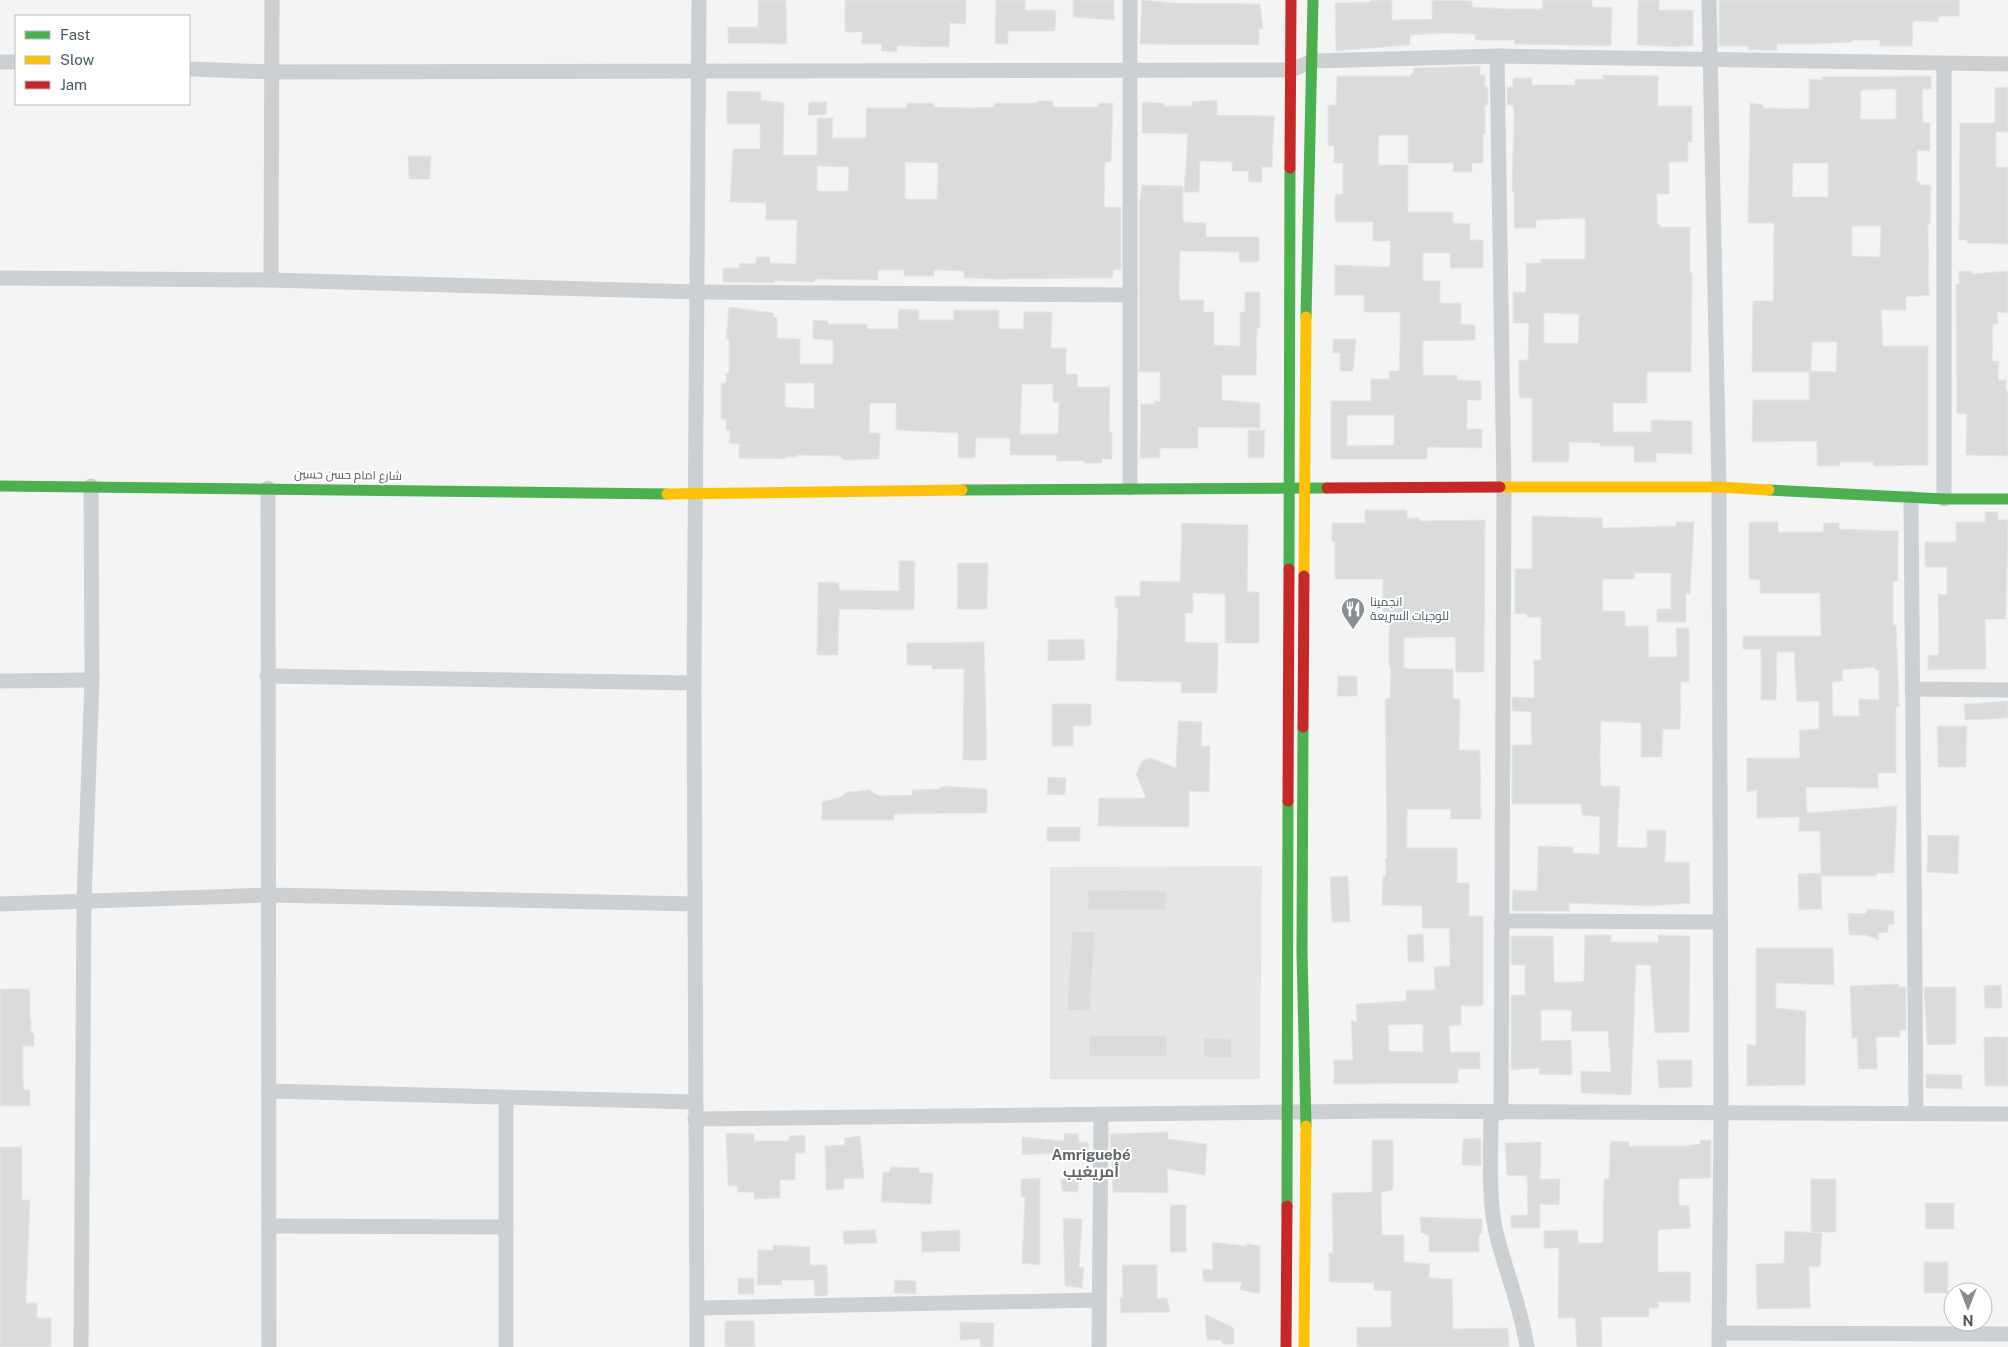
<svg xmlns="http://www.w3.org/2000/svg" width="2008" height="1347" font-family="'Public Sans',Cairo,sans-serif">
<style>
.education{fill:#e5e5e6}
.building{fill:#dadcdc;stroke:#e5e6e7;fill-rule:evenodd}
.lines{fill:none;stroke-linecap:round;stroke-linejoin:round}
.street{stroke:#cdd0d3;stroke-width:15}
.fast{stroke:#4caf50;stroke-width:11}
.slow{stroke:#ffc107;stroke-width:11}
.jam{stroke:#c62828;stroke-width:11}
.labels{text-anchor:middle;dominant-baseline:central;stroke-width:4;stroke-linejoin:round;paint-order:stroke}
.street-label{font-size:12px;fill:#495862;stroke:#fff}
.poi-label{font-size:12px;fill:#495862;stroke:#fff;text-anchor:start}
.quarter-label{font-size:15px;font-weight:bold;fill:#5f6468;stroke:#fff}
</style>
<rect width="100%" height="100%" fill="#f4f4f4"/>
<path class="education" d="M1262 866 1260 1079H1050V867Z"/>
<g class="building">
<path d="M758 0H786L787 44 728 43V27H758Z"/>
<path d="M845 0H966V24L950 23 949 47 897 46V52L881 51 882 44H862V32H845Z"/>
<path d="M996 0H1025V10H1056L1055 31H1008V44H995Z"/>
<path d="M1073 0H1114V20L1073 17Z"/>
<path d="M1142 0 1174 3 1260 4 1263 29H1259V45L1140 44Z"/>
<path d="M1371 0H1392V20L1432 19V0L1472 1V7L1510 9H1542L1543 0H1592V7H1612L1611 46 1514 44V40H1475V34L1443 33 1410 35V45L1336 51 1335 3 1371 2Z"/>
<path d="M1638 0H1659V10H1693V46H1680V47L1637 45Z"/>
<path d="M1719 0H1959V16H1939L1938 22 1913 21 1912 46H1880V40H1852V42L1809 44H1777V50H1748V46H1719Z"/>
<path d="M1480 66V75H1485V87H1488V105H1485V134H1483V163H1472V172H1453V163H1408V135H1379L1378 165H1408V212H1453V223L1470 224V240H1483V268H1450V253H1423V281H1440V303H1461V324L1475 325V340L1423 341V375H1457V380L1481 381V400H1467V429H1482V448L1427 447V459H1331V401H1371V379H1389V371H1399L1400 341V312H1364V295H1335V265L1390 267V241H1373V222H1335V194H1343V163H1334V146H1328V105H1336L1337 76H1410V73H1414V68ZM1347 415H1394V445L1347 446Z"/>
<path d="M1603 75 1658 76V106H1692V142H1688V162H1669V194H1657V224H1660V227H1690V273H1692L1691 372H1647V403H1613V432H1651V420L1692 421V454L1656 453V462H1634V446H1600V443L1569 442V462H1532V398H1519V360H1528L1529 323H1513V292H1526V263H1541V259H1585V218L1536 220V228H1514V191H1512L1514 117 1513 105H1507V87H1513V78H1532V85H1575V79H1603ZM1544 313 1579 314 1578 343H1544Z"/>
<path d="M1931 76V89H1922L1923 122 1930 123V151L1917 150V182H1920V185H1931L1930 224H1928L1929 295 1906 297V310H1881L1883 346H1928V465L1873 466V462H1840V466H1817V441L1752 442 1753 400H1809V372H1752L1753 301H1773L1774 223H1748L1750 103 1763 105V108L1809 109V79L1822 80V77ZM1896 89V119H1860L1861 90ZM1793 163H1828V197H1792ZM1852 226H1881L1880 257 1852 256ZM1812 342H1837L1836 372 1811 371Z"/>
<path d="M2008 87V132H1996V167H2008V244L1967 243V240H1959L1960 123H1995V88Z"/>
<path d="M727 91 761 92V100L784 103 783 155H817V118H833L832 138H866V108H906V103H934V107L972 108 994 107V103H1037V101H1053V107H1098V103H1113L1111 162H1105L1104 207H1121V270H1113V278L998 279 964 278V271L934 270V276H904V270H878V280L815 279V282L774 281V283L723 282V268H739V263L756 264V257H770V263L796 264 797 220H766V203L730 202 733 149H760V124H727ZM905 162 938 163 937 199H905ZM817 166 849 167 848 191H817Z"/>
<path d="M1217 100V115L1274 116 1272 167H1262V182H1248L1249 171H1232V162L1200 161 1199 192H1184L1188 134 1142 133V102L1164 103V106H1192V102Z"/>
<path d="M809 102H827L826 115H808Z"/>
<path d="M408 156H431L430 179H409Z"/>
<path d="M1142 185 1183 186V222L1206 223V237H1259V262H1239V252L1180 251 1179 290 1180 300H1204L1203 312H1214V345L1240 346V312H1245V292H1260V328H1257L1256 375H1222V400L1260 403V428L1198 427V448H1160V458H1140L1141 404H1154V401H1160V372H1139V207Z"/>
<path d="M1959 271H1972V274L2008 271V313L1997 312 1998 324H1993L1992 361H1999L1998 380H2006V391H2008V456L1966 455 1967 414H1957L1956 284H1959Z"/>
<path d="M729 307 774 313V317H777V338L800 339V364H833V340L813 339V320L828 321V324H867V329H898V309L919 310V320H953L954 310H999V329H1023L1024 312H1052L1051 348H1066V374H1077L1078 387H1110L1109 432H1112V459H1102V463H1084V461H1056L1057 455H1010V438H976L975 458H958V433L896 430V403H870L869 433H880L879 459 844 460 840 456 797 455V457H785V459L739 458V444L729 443 730 430H726V419H721V383H726V373H729V339H726ZM785 383H814V409L785 407ZM1022 384H1053V402H1059L1058 434H1020Z"/>
<path d="M1333 339H1356L1353 371H1340V353H1333Z"/>
<path d="M1248 430H1265L1264 458H1248Z"/>
<path d="M1365 510H1407V518H1419V521L1485 520 1484 672H1456L1455 637 1404 638V667L1410 669H1453V699H1460L1459 750H1480L1481 819H1450L1451 809H1407V848H1457V883H1469V916H1483V1006H1461V1025L1449 1026 1450 1052H1480V1069H1458V1083L1334 1084V1060H1353L1351 1020 1357 1022 1356 1004 1406 1001V990H1435L1434 967 1450 966 1449 928H1422V906L1382 905 1383 876H1386L1385 859H1387L1385 699 1390 698 1391 667H1389V620H1383V579H1335V542H1332V523H1365ZM1423 1024V1052L1389 1051 1388 1025Z"/>
<path d="M1985 512H1998V520H2008L2006 619H1985L1986 669 1928 670V655H1937L1939 652 1938 594 1947 595V567H1925V542H1956V522H1985Z"/>
<path d="M1532 516 1602 518 1603 528 1676 526V522H1694L1690 594H1686V622H1657V609H1671V573H1634V579H1602L1603 611H1625V626H1648L1649 657H1677L1676 628H1689V682H1681L1680 729H1663L1662 757H1641V723L1601 721 1600 756 1601 786H1620L1617 847 1647 848V830H1666L1665 862H1689L1690 903 1651 906 1569 903V911H1512L1513 890 1537 891 1538 846 1573 847V853L1599 854 1600 817 1582 815 1581 804H1512V745H1532L1531 712 1512 711V697L1534 698V660H1541V617H1527V614H1515V569H1532Z"/>
<path d="M1749 522H1778V532H1823L1824 523H1839V529L1898 531V581H1893V625H1896L1899 707H1896V773H1878V788L1806 787 1807 813 1897 806 1894 873H1877V876H1821L1820 831H1799V817L1757 818V790L1747 792V758H1800L1799 730 1819 729V701L1797 702 1794 652H1777L1776 700H1761V649H1743V636H1821L1820 593H1760V580L1749 579ZM1875 667V670H1879V700L1859 699V716H1833L1832 682 1843 681 1842 670Z"/>
<path d="M1182 523 1248 525 1247 592H1259V643H1225V594L1193 593V613H1185V642L1218 643 1217 693H1181V682L1116 681 1118 608H1115V596H1140V581L1180 582Z"/>
<path d="M899 561H915L914 610 839 609 838 655H817L818 582 839 583V590L899 591Z"/>
<path d="M958 563H988L987 609H957Z"/>
<path d="M1084 639 1085 660 1048 661V640Z"/>
<path d="M984 642 987 760H963L964 669H932V665H907V643Z"/>
<path d="M1338 676H1357V696H1337Z"/>
<path d="M2008 701V718L1965 720 1964 704Z"/>
<path d="M1052 704H1091V726H1073V746H1052Z"/>
<path d="M1178 721 1202 722 1201 746H1210L1209 792 1189 791V827L1098 826 1099 798H1146L1136 774 1142 761 1151 758 1176 768Z"/>
<path d="M1937 726H1967L1966 767H1938Z"/>
<path d="M1048 777 1066 778 1065 795 1047 794Z"/>
<path d="M943 786 987 789V813L894 814V820H822V802L838 798 848 792 869 790 880 796 912 795V790L938 789Z"/>
<rect x="1047" y="827" width="33" height="14"/>
<path d="M1928 835 1959 836 1958 874 1927 872Z"/>
<path d="M1821 873 1822 909 1799 910 1798 874Z"/>
<path d="M1348 876 1350 922H1332L1330 877Z"/>
<path d="M1088 890 1166 891V910H1088Z"/>
<path d="M1866 909 1894 911V924L1888 925V932L1878 933 1879 940 1865 935H1849L1848 913 1866 914Z"/>
<path d="M1072 931 1095 932 1090 1011 1067 1010Z"/>
<path d="M1423 934 1424 962H1408L1407 935Z"/>
<path d="M1585 935H1611V942H1658V935L1690 936 1689 1032 1655 1033 1650 965H1636L1631 1095 1581 1093V1071L1611 1072 1608 1031H1571L1572 1010H1541V1041L1571 1040 1572 1075 1539 1074V1068L1511 1070V995H1525V965H1511V936H1553L1554 982H1571L1584 981Z"/>
<path d="M1756 948H1833L1834 985 1776 983V1008L1806 1011 1805 1085 1747 1086V1044L1756 1046Z"/>
<path d="M1899 984V987H1906V1030H1900V1037H1876L1877 1069H1858L1857 1038H1852L1850 986Z"/>
<path d="M2001 985 2002 1008H1985L1984 986Z"/>
<path d="M1924 987H1956V1044L1927 1045Z"/>
<path d="M0 989H30V1018H31V1033H34V1046H23V1083L24 1090H30V1106H0Z"/>
<rect x="1089" y="1036" width="78" height="20"/>
<path d="M1984 1037H2008V1086H1985Z"/>
<path d="M1203 1038 1232 1039 1231 1058 1203 1057Z"/>
<path d="M1657 1060H1692V1087L1659 1088Z"/>
<path d="M1926 1074 1962 1075V1089L1926 1088Z"/>
<path d="M1168 1132V1139L1207 1144 1205 1175 1167 1169 1168 1193 1113 1192 1110 1134Z"/>
<path d="M726 1133 754 1134V1141H789V1136L805 1135V1153H795V1180H780V1198L754 1199V1192H738L737 1186H728Z"/>
<path d="M1078 1133 1079 1142 1089 1143 1088 1151 1022 1155V1137L1064 1141V1134Z"/>
<path d="M860 1136 864 1178 844 1179V1189L826 1190 825 1146 845 1145 844 1138Z"/>
<path d="M1481 1138V1166L1462 1165 1463 1139Z"/>
<path d="M1372 1140H1393V1190L1381 1192 1382 1235H1404V1262L1430 1264 1429 1278 1452 1279 1453 1329 1508 1328 1509 1347H1357V1327H1391V1291L1374 1290V1283L1329 1282V1253H1333L1332 1193 1372 1192Z"/>
<path d="M1700 1140H1711V1178L1679 1179V1206L1689 1205 1690 1228 1658 1230V1272H1691L1690 1302H1658V1308H1649V1317H1601L1602 1347H1577L1575 1318H1558L1559 1248H1544V1231L1578 1230V1243H1603L1604 1179H1609L1610 1141 1629 1142V1146H1683L1700 1144Z"/>
<path d="M1541 1142 1540 1179H1560L1559 1205 1540 1204V1228H1511V1215H1528L1527 1176 1507 1175 1505 1143Z"/>
<path d="M0 1147H22V1200H30L26 1303H37V1318H51V1347H0Z"/>
<path d="M891 1167 918 1168 920 1173H933L931 1204 881 1202 883 1172H889Z"/>
<path d="M1040 1178V1265L1022 1263 1025 1197H1021V1179Z"/>
<path d="M1061 1179H1079L1078 1192 1062 1191Z"/>
<rect x="1811" y="1179" width="25" height="53"/>
<path d="M1925 1203H1954V1229H1926Z"/>
<rect x="1170" y="1205" width="16" height="47"/>
<path d="M1420 1217 1482 1219V1234H1479V1252H1429V1235L1421 1233Z"/>
<path d="M1063 1218 1082 1219 1079 1268 1084 1267 1082 1288 1065 1286Z"/>
<path d="M875 1230 877 1243 844 1244 843 1231Z"/>
<path d="M960 1230V1251L922 1252 921 1232Z"/>
<path d="M1785 1231 1822 1233 1820 1267 1809 1266 1810 1308 1757 1309 1756 1264 1784 1263Z"/>
<path d="M1212 1242 1246 1246V1244L1260 1246V1294L1240 1290 1242 1282H1204L1202 1269 1213 1270Z"/>
<path d="M773 1245 810 1247V1265H827L828 1293 826 1296H815L814 1280H782V1285H757L758 1250H773Z"/>
<rect x="1924" y="1262" width="24" height="31"/>
<path d="M1122 1265H1157V1298H1167L1170 1312 1121 1313 1120 1297 1123 1298Z"/>
<rect x="738" y="1278" width="16" height="16"/>
<path d="M895 1280 916 1281V1294L894 1293Z"/>
<path d="M1205 1314 1234 1328V1344H1223L1221 1340H1207Z"/>
<path d="M725 1321H754L755 1347H725Z"/>
<path d="M960 1322 994 1323 993 1347H980V1339L960 1340Z"/>
</g>
<g class="lines">
<g class="street">
<path d="M1130 0V488"/>
<path d="M1709 0 1719 487 1721 1113 1719 1347"/>
<path d="M1497 56 1504 487 1501 1113"/>
<path d="M0 62H16"/>
<path d="M1944 64V499"/>
<path d="M189 69 273 72 1291 70 1313 61 1497 56 2008 64"/>
<path d="M0 278 271 280 697 292 1130 295"/>
<path d="M271 280 272 0"/>
<path d="M268 488 269 1347"/>
<path d="M1911 498 1916 1114"/>
<path d="M267 676 694 683"/>
<path d="M0 681 92 680"/>
<path d="M1912 689 2008 690"/>
<path d="M0 904 268 895 695 904"/>
<path d="M1502 921 1720 922"/>
<path d="M269 1091 694 1102"/>
<path d="M1491 1112C1491 1150 1488 1191 1495 1228 1504 1268 1521 1306 1527 1347"/>
<path d="M695 1119 1386 1111 2008 1114"/>
<path d="M269 1226 506 1227"/>
<path d="M698 1308 1099 1300"/>
<path d="M1719 1333 2008 1334"/>
<path d="M81 1347 84 901 92 680 91 486"/>
<path d="M506 1347V1098"/>
<path d="M697 1347 694 683 699 0"/>
<path d="M1099 1347 1101 1116"/>
</g>
<g class="fast">
<path d="M1306 317 1313 0"/>
<path d="M0 486 667 494"/>
<path d="M962 490 1327 488"/>
<path d="M1769 490 1944 499H2008"/>
<path d="M1289 569 1290 168"/>
<path d="M1303 727 1302 952 1306 1126"/>
<path d="M1287 1206 1288 801"/>
</g>
<g class="slow">
<path d="M1500 487H1719L1769 490"/>
<path d="M667 494 962 490"/>
<path d="M1304 576 1306 317"/>
<path d="M1304 1347 1306 1126"/>
</g>
<g class="jam">
<path d="M1290 168 1291 0"/>
<path d="M1327 488 1500 487"/>
<path d="M1303 727 1304 576"/>
<path d="M1288 801 1289 569"/>
<path d="M1286 1347 1287 1206"/>
</g>
</g>
<defs>
<g id="restaurant-pin" transform="scale(1.25)"><path d="M0 17L-7.5 6A9.5 9.5 0 1 1 7.5 6Z" fill="#858f95" stroke="#fff"/><path d="M-5-6h1v4h1v-4h1v4h1v-4h1v5L-1.5 .5V6h-2V.5L-5-1ZM5-6V6H3V1.5H1.5Q1.5-4 5-6Z" fill="#fff"/></g>
</defs>
<g fill-rule="evenodd">
<use href="#restaurant-pin" x="1353" y="609"/>
</g>
<g class="labels">
<g class="street-label">
<text transform="translate(348 475) rotate(1)">شارع امام حسن حسين</text>
</g>
<g class="poi-label">
<text x="1370" y="602">انجمينا<tspan x="1370" dy="14">للوجبات السريعة</tspan></text>
</g>
<g class="quarter-label">
<text x="1091" y="1154">Amriguebé<tspan x="1091" dy="17">أمريغيب</tspan></text>
</g>
</g>
<rect x="15" y="15" width="175" height="90" fill="#ffffff" stroke="#b6bcc0"/>
<rect x="25" y="31" width="25" height="8" fill="#4caf50" stroke="#b6bcc0"/>
<text x="60" y="40" font-size="15" fill="#495862">Fast</text>
<rect x="25" y="56" width="25" height="8" fill="#ffc107" stroke="#b6bcc0"/>
<text x="60" y="65" font-size="15" fill="#495862">Slow</text>
<rect x="25" y="81" width="25" height="8" fill="#c62828" stroke="#b6bcc0"/>
<text x="60" y="90" font-size="15" fill="#495862">Jam</text>
<g transform="translate(1968 1307) rotate(180)"><circle r="24" fill="#ffffff" stroke="#b6bcc0"/>
<path d="M0-4L9 19L0 12L-9 19Z" fill="#858f95"/>
<text y="-8" font-size="14" font-weight="bold" text-anchor="middle" fill="#495862">N</text>
</g>
</svg>
